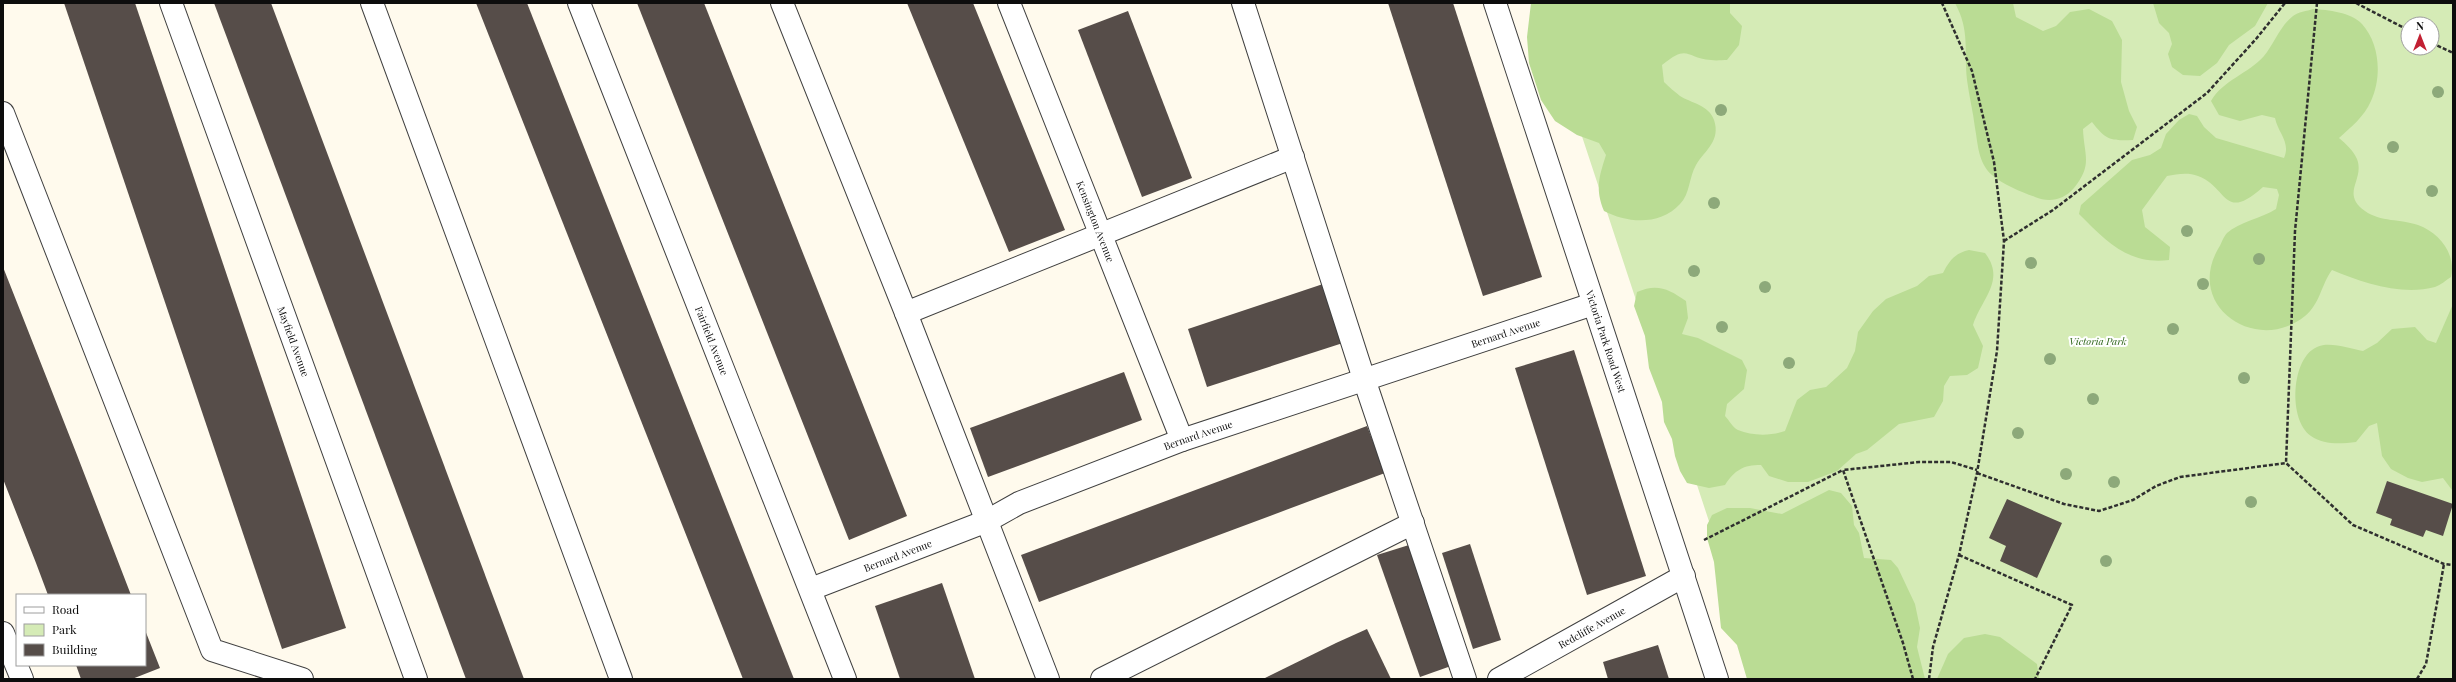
<svg xmlns="http://www.w3.org/2000/svg" width="2456" height="682" font-family="'Playfair Display',serif">
<style>
.green{fill:#d5ebb6;fill-rule:evenodd}
.forest{fill:#badc94}
.building{fill:#564d49}
.lines{fill:none;stroke-linecap:round;stroke-linejoin:round}
.minor-casing{stroke:#404040;stroke-width:24}
.path{stroke:#2f2f2f;stroke-width:2.5;stroke-dasharray:4 2;stroke-linecap:butt}
.minor{stroke:#fff;stroke-width:22}
.tree{fill:#8da97a}
.labels{text-anchor:middle;dominant-baseline:central;stroke-width:4;stroke-linejoin:round;paint-order:stroke}
.street-label{font-size:10px;fill:#0d0d0d;stroke:#fff}
.park-label{font-size:10px;font-style:italic;fill:#30671b;stroke:#fff}
</style>
<rect width="100%" height="100%" fill="#fffaed"/>
<path class="green" d="M1538 3H2453V679H1761ZM2408 24H2432V48H2408Z"/>
<g class="forest">
<path d="M1531 3H1730V13L1742 26 1739 45 1727 60C1722 60 1716 61 1711 60 1685 58 1689 43 1662 65L1664 82C1669 87 1675 92 1680 96 1691 103 1709 105 1714 120 1721 141 1705 150 1696 165 1689 177 1690 194 1680 204 1660 226 1627 223 1604 211 1595 189 1599 177 1606 155L1599 143 1577 135 1555 121 1541 100 1529 63 1527 37Z"/>
<path d="M1955 3H2013L2016 17 2043 31 2056 26 2070 12 2089 9 2112 21 2122 40 2121 82 2129 111 2137 127 2133 140C2110 141 2106 140 2092 122L2083 129C2084 156 2093 164 2074 188 2064 200 2049 203 2035 197 2022 192 2003 185 1992 175 1978 163 1978 144 1975 128 1973 111 1969 96 1967 80 1964 49 1970 31 1955 3Z"/>
<path d="M2153 3H2268L2255 26 2229 45 2217 63 2200 76 2183 75 2172 67 2168 54 2172 44 2169 33 2159 23Z"/>
<path d="M2313 9C2328 10 2351 12 2362 24 2380 44 2382 77 2371 101 2364 117 2351 127 2339 138 2346 144 2353 150 2357 159 2365 180 2340 193 2365 211 2380 222 2401 219 2418 225 2440 233 2456 254 2451 277 2446 280 2441 285 2435 287 2402 296 2363 283 2332 270 2321 285 2320 304 2305 316 2257 355 2185 307 2218 249 2221 245 2223 237 2227 233 2239 222 2262 218 2276 209L2279 195 2277 189 2263 187C2223 223 2228 187 2198 176 2188 172 2177 174 2167 176L2142 210 2145 227 2170 247 2169 260C2128 265 2106 241 2079 214L2081 205 2132 160 2150 155 2161 148 2166 134 2179 120 2189 114 2197 116 2204 127 2216 138 2284 158C2291 142 2278 133 2275 118L2262 115 2240 121 2219 115 2211 101C2223 80 2248 74 2264 56 2274 44 2280 26 2293 16 2298 12 2307 11 2313 9Z"/>
<path d="M1969 250 1985 253C2006 280 1982 298 1973 325L1983 346 1978 368 1967 375 1950 376 1944 386 1943 401 1934 417 1899 424 1867 450 1856 454 1837 471 1808 482H1788L1769 476 1761 465C1743 465 1735 470 1725 485L1709 488 1687 483 1680 471 1675 456 1672 439 1664 422 1662 402 1649 368 1645 336 1634 306 1637 292C1657 283 1669 289 1686 301L1688 318 1682 334 1698 338 1742 360 1747 370 1744 389 1727 404 1725 416C1729 420 1733 428 1738 430 1752 436 1771 436 1785 431L1797 400 1810 390 1826 387 1847 368 1855 351 1858 332 1873 311 1886 299 1917 286 1929 276 1943 273C1949 261 1955 253 1969 250Z"/>
<path d="M2453 304 2452 490 2443 478 2422 482 2408 478 2391 469 2382 456 2377 423 2369 426 2356 442C2340 444 2324 445 2311 436 2288 420 2291 358 2317 347 2330 341 2350 349 2363 351L2377 343 2392 329 2415 327 2427 340 2436 343Z"/>
<path d="M1829 490 1841 493 1852 506 1854 525 1859 533 1864 558 1891 560 1898 568 1915 604 1920 628 1917 647 1925 679H1747L1737 645 1721 628 1714 562 1707 538V525L1712 515 1727 508H1750L1782 514Z"/>
<path d="M1985 634 2000 637 2037 664 2039 679H1937L1948 654 1964 638Z"/>
</g>
<g class="building">
<path d="M64 3H135L346 628 282 649Z"/>
<path d="M214 3H271L524 679H466Z"/>
<path d="M476 3H527L794 679H743Z"/>
<path d="M637 3H704L907 516 849 540Z"/>
<path d="M907 3H973L1065 230 1009 252Z"/>
<path d="M1388 3H1453L1542 277 1483 296Z"/>
<path d="M1128 11 1192 178 1142 197 1078 30Z"/>
<path d="M3 267 77 455 131 595H48L36 563 3 479Z"/>
<path d="M1326 283 1346 342 1207 387 1188 329Z"/>
<path d="M1574 350 1646 576 1587 595 1515 368Z"/>
<path d="M1124 372 1142 420 988 477 970 428Z"/>
<path d="M1367 426 1385 473 1039 602 1021 555Z"/>
<path d="M2387 481 2453 504 2443 536 2426 530 2423 537 2390 525 2392 519 2376 513Z"/>
<path d="M2007 499 2062 523 2037 578 2000 561 2006 546 1989 538Z"/>
<path d="M1470 544 1501 640 1473 649 1442 553Z"/>
<path d="M1409 545 1451 666 1420 677 1377 555Z"/>
<path d="M942 583 975 679H900L875 606Z"/>
<path d="M1367 629 1391 679H1263L1336 643Z"/>
<path d="M145 630 160 668 132 679H81L76 665H145Z"/>
<path d="M1658 645 1669 679H1608L1603 662Z"/>
</g>
<g class="lines">
<g class="minor-casing">
<g id="minor">
<path id="s1" d="M171 3 416 679"/>
<path d="M372 3 621 679"/>
<path id="s2" d="M579 3 845 679"/>
<path d="M782 3 906 313 1048 679"/>
<path id="s3" d="M1009 3 1182 440"/>
<path d="M1243 3 1364 379 1465 679"/>
<path id="s4" d="M1495 3 1717 679"/>
<path d="M3 113 212 650 302 679"/>
<path d="M906 313 1293 157"/>
<path id="s5" d="M811 589 987 521 1019 503 1182 440 1593 304"/>
<path d="M3 633 22 679"/>
<path d="M1102 679 1413 523"/>
<path id="s6" d="M1499 679 1684 576"/>
</g>
</g>
<g class="path">
<path d="M2317 3 2295 231 2286 463 2353 525 2444 564 2453 565"/>
<path d="M2356 3 2408 30"/>
<path d="M2432 43 2453 53"/>
<path d="M2004 241 2053 210 2207 93 2256 39 2285 3"/>
<path d="M1977 473 2064 504 2099 511 2133 500 2156 486 2180 477 2286 463"/>
<path d="M1704 540 1843 470"/>
<path d="M1959 555 2072 605 2035 679"/>
<path d="M1913 679 1903 643 1843 470 1919 462H1951L1977 470"/>
<path d="M1929 679 1933 647 1959 555 1977 473 1997 351 2004 241 1994 162 1972 71 1942 3"/>
<path d="M2417 679 2426 664 2444 564"/>
</g>
<use href="#minor" class="minor"/>
</g>
<g class="tree">
<circle cx="2438" cy="92" r="6"/>
<circle cx="1721" cy="110" r="6"/>
<circle cx="2393" cy="147" r="6"/>
<circle cx="2432" cy="191" r="6"/>
<circle cx="1714" cy="203" r="6"/>
<circle cx="2187" cy="231" r="6"/>
<circle cx="2259" cy="259" r="6"/>
<circle cx="2031" cy="263" r="6"/>
<circle cx="1694" cy="271" r="6"/>
<circle cx="2203" cy="284" r="6"/>
<circle cx="1765" cy="287" r="6"/>
<circle cx="1722" cy="327" r="6"/>
<circle cx="2173" cy="329" r="6"/>
<circle cx="2050" cy="359" r="6"/>
<circle cx="1789" cy="363" r="6"/>
<circle cx="2244" cy="378" r="6"/>
<circle cx="2093" cy="399" r="6"/>
<circle cx="2018" cy="433" r="6"/>
<circle cx="2066" cy="474" r="6"/>
<circle cx="2114" cy="482" r="6"/>
<circle cx="2251" cy="502" r="6"/>
<circle cx="2106" cy="561" r="6"/>
</g>
<g class="labels">
<g class="street-label">
<text stroke="none"><textPath href="#s3" startOffset="235">Kensington Avenue</textPath></text>
<text stroke="none"><textPath href="#s5" startOffset="741">Bernard Avenue</textPath></text>
<text stroke="none"><textPath href="#s1" startOffset="360">Mayfield Avenue</textPath></text>
<text stroke="none"><textPath href="#s2" startOffset="363">Fairfield Avenue</textPath></text>
<text stroke="none"><textPath href="#s4" startOffset="356">Victoria Park Road West</textPath></text>
<text stroke="none"><textPath href="#s5" startOffset="417">Bernard Avenue</textPath></text>
<text stroke="none"><textPath href="#s5" startOffset="93">Bernard Avenue</textPath></text>
<text stroke="none"><textPath href="#s6" startOffset="106">Redcliffe Avenue</textPath></text>
</g>
<g class="park-label">
<text x="2098" y="341">Victoria Park</text>
</g>
</g>
<rect width="2456" height="682" fill="none" stroke="#0d0d0d" stroke-width="8"/>
<rect x="16" y="594" width="130" height="72" fill="#ffffff" stroke="#9e9e9e"/>
<rect x="24" y="607" width="20" height="6" fill="#ffffff" stroke="#9e9e9e"/>
<text x="52" y="614" font-size="12" fill="#0d0d0d">Road</text>
<rect x="24" y="624" width="20" height="12" fill="#d5ebb6" stroke="#9e9e9e"/>
<text x="52" y="634" font-size="12" fill="#0d0d0d">Park</text>
<rect x="24" y="644" width="20" height="12" fill="#564d49" stroke="#9e9e9e"/>
<text x="52" y="654" font-size="12" fill="#0d0d0d">Building</text>
<g transform="translate(2420 36)"><circle r="19" fill="#ffffff" stroke="#9e9e9e"/>
<path d="M0-3L7 15L0 10L-7 15Z" fill="#c22033"/>
<text y="-6" font-size="11" font-weight="bold" text-anchor="middle" fill="#0d0d0d">N</text>
</g>
</svg>
